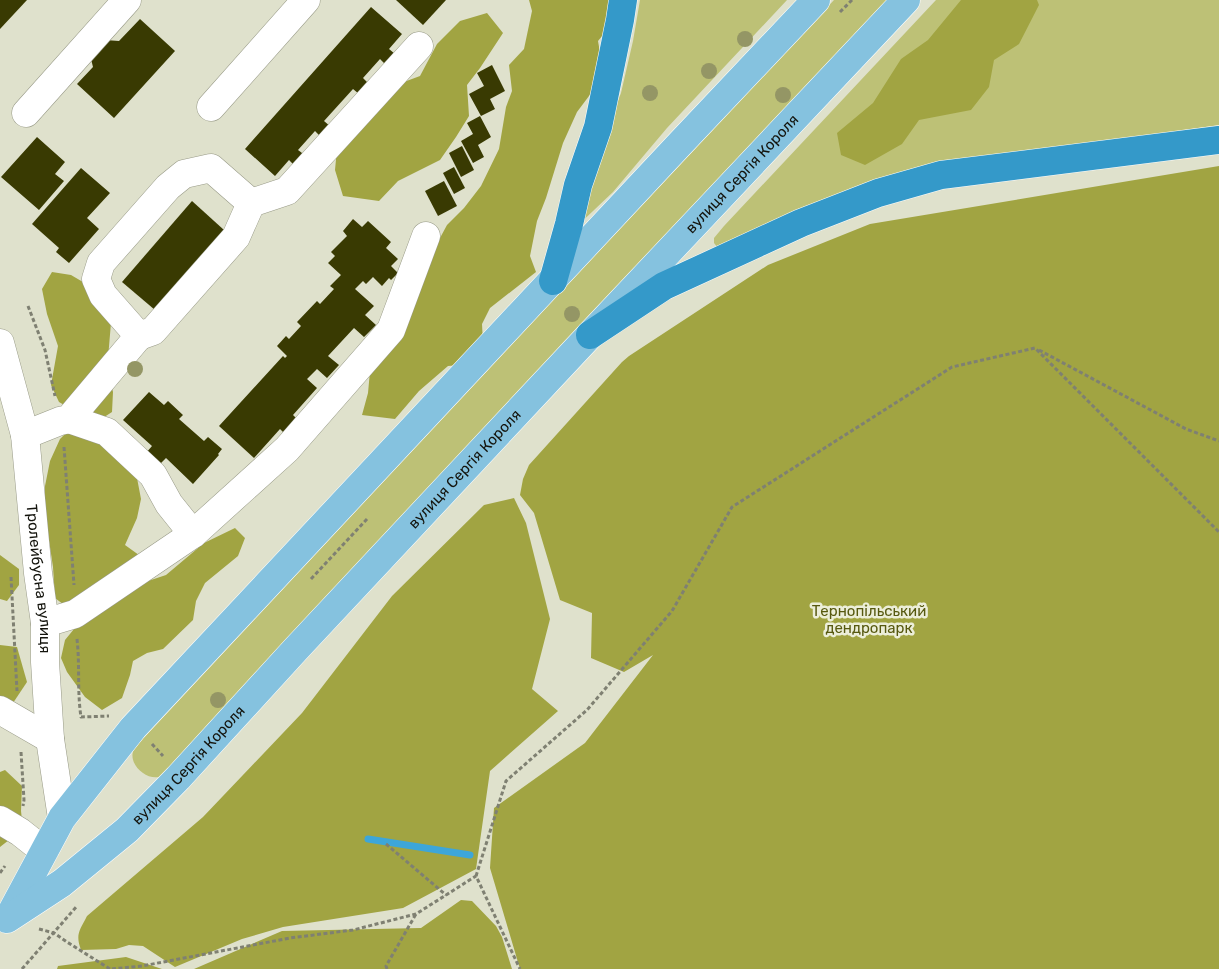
<svg xmlns="http://www.w3.org/2000/svg" width="1219" height="969" font-family="Rubik,sans-serif">
<style>
.green{fill:#bdc176}
.forest{fill:#a1a442}
.lines{fill:none;stroke-linecap:round;stroke-linejoin:round}
.stream{stroke:#3da6d9;stroke-width:7}
.building{fill:#393a02}
.minor-casing{stroke:#989a87;stroke-width:29}
.major-casing{stroke:#fff;stroke-width:29}
.highway-casing{stroke:#fff;stroke-width:29}
.path{stroke:#7f8072;stroke-width:3;stroke-dasharray:4 2.5;stroke-linecap:butt}
.minor{stroke:#fff;stroke-width:28}
.major{stroke:#85c2df;stroke-width:28}
.highway{stroke:#3499c9;stroke-width:28}
.tree{fill:#949665}
.labels{text-anchor:middle;dominant-baseline:central;stroke-width:5;stroke-linejoin:round;paint-order:stroke}
.street-label{font-size:15px;fill:#14140d;stroke:#eceed9}
.park-label{font-size:15px;fill:#575910;stroke:#eceed9}
</style>
<rect width="100%" height="100%" fill="#dfe1cc"/>
<g class="green">
<path d="M640 0H787L667 128 613 192 573 230 596 156 621 93 633 41Z"/>
<path d="M834 0H889L166 774C164 775 161 777 159 777 145 780 127 763 134 749 135 747 137 745 139 743Z"/>
<path d="M936 0H1219V125L1052 149 718 248 714 243V238L724 226Z"/>
</g>
<g class="forest">
<path d="M529 0H616L617 18 598 41 604 76 577 112 563 143 546 198 537 221 530 256 536 272 490 308 482 324 483 343 460 365 448 366 419 391 395 419 362 415 368 393 370 371 426 264 447 225 464 208 481 186 499 149 506 107 512 91 509 65 524 49 532 11Z"/>
<path d="M961 0H1037L1039 5 1019 44 994 60 989 87 971 110 919 120 902 144 865 165 841 155 837 133 873 103 901 59 928 40Z"/>
<path d="M487 13 503 33 480 68 467 85 469 116 456 137 440 160 398 181 379 201 343 196 335 170 337 149 385 89 420 76 437 44 460 21Z"/>
<path d="M1219 166V969H520L490 868 494 808 585 743 653 655 624 672 591 658 592 613 560 600 534 513 520 495 523 479 529 465 622 362 629 356 768 265 870 224Z"/>
<path d="M52 272 71 275 88 285 112 311 107 370 113 392 112 412 95 423 59 402 51 385 58 346 47 314 42 289Z"/>
<path d="M72 427 118 454 137 478 141 499 137 518 125 545 150 563 145 582 166 575 204 543 235 528 245 538 238 556 205 583 196 601 193 620 163 649 147 653 133 661 130 675 122 698 102 710 85 697 67 672 61 658 65 640 74 629 72 611 55 598 53 567 45 514V486L50 461 60 439Z"/>
<path d="M514 498 526 523 550 619 532 689 558 711 490 771 476 869 403 908 283 927 242 939 175 967 143 946 129 945 116 949 81 950C75 934 80 930 87 916L203 817 302 713 392 596 484 505Z"/>
<path d="M0 555 19 569V585L7 601 0 599Z"/>
<path d="M0 645 17 647 27 682 11 706 0 705Z"/>
<path d="M5 770 22 786 21 811 23 829 0 847V772Z"/>
<path d="M461 900 472 901 496 926 502 937 512 969H194L282 931 421 928Z"/>
<path d="M126 957 162 969H57L58 966Z"/>
</g>
<g class="lines">
<path class="stream" d="M368 839 470 855"/>
</g>
<g class="building">
<path d="M0 0H27L0 29Z"/>
<path d="M396 0H446L423 25Z"/>
<path d="M371 7 402 34 389 49 395 54 386 65 380 59 363 78 368 83 359 94 353 89 324 121 331 127 322 138 315 131 298 150 306 156 296 167 289 160 275 176 245 149Z"/>
<path d="M140 19 175 51 114 118 77 84 93 67 91 59 105 40 119 41Z"/>
<path d="M492 65 505 91 490 99 495 109 481 116 469 94 484 86 477 73Z"/>
<path d="M480 116 491 137 478 145 484 157 473 163 461 141 473 134 467 123Z"/>
<path d="M37 137 65 162 55 174 64 181 39 210 1 177Z"/>
<path d="M462 146 474 170 461 177 449 153Z"/>
<path d="M454 167 465 188 454 194 443 173Z"/>
<path d="M81 168 110 193 87 218 99 229 69 263 56 252 59 248 32 224Z"/>
<path d="M444 181 457 206 438 216 425 191Z"/>
<path d="M192 201 224 230 155 310 122 282Z"/>
<path d="M353 219 362 227 368 221 391 242 386 248 398 259 391 266 398 273 391 280 389 278 382 286 373 277 366 284 363 281 355 289 374 306 365 315 376 325 364 337 354 328 328 356 339 365 327 378 317 369 307 379 317 388 293 415 301 423 288 437 280 429 254 458 219 426 283 356 285 358 287 356 277 346 286 336 289 339 301 326 297 322 317 301 320 304 334 289 330 286 341 275 328 263 335 256 331 252 347 236 343 231Z"/>
<path d="M149 392 164 405 168 401 183 415 179 419 204 441 208 437 222 449 218 454 219 455 193 484 166 458 159 465 146 453 152 446 123 420Z"/>
</g>
<g class="lines">
<g class="minor-casing">
<g id="minor">
<path d="M211 107 306 0"/>
<path d="M26 113 127 0"/>
<path d="M251 203 287 191 419 46"/>
<path d="M139 336 153 331 236 237 251 203"/>
<path id="s1" d="M0 343 25 435 38 573 45 623V662L50 739 62 818"/>
<path d="M69 419 107 432 153 475 169 504 193 534"/>
<path d="M25 435 60 421 69 419 139 336 103 295 96 279 101 263 168 187 184 174 211 168 251 203"/>
<path d="M45 623 75 614 193 534 287 449 391 330 426 236"/>
<path d="M0 710 50 739"/>
<path d="M0 820 20 832 44 851"/>
</g>
</g>
<g class="major-casing">
<g id="major">
<path d="M10 915 62 818 133 728 676 148 816 0"/>
<path id="s2" d="M7 919 62 883 127 830 178 778 296 649 590 335 906 0"/>
</g>
</g>
<g class="highway-casing">
<g id="highway">
<path d="M553 281 569 224 578 185 598 127 620 20 623 0"/>
<path d="M590 335 664 286 801 223 878 193 941 175 1219 140"/>
</g>
</g>
<g class="path">
<path d="M840 12 852 0"/>
<path d="M28 306 45 350 55 396"/>
<path d="M1039 350 1186 429 1219 441"/>
<path d="M64 447 74 585"/>
<path d="M11 577 17 691"/>
<path d="M311 579 368 518"/>
<path d="M77 639C80 665 77 691 81 717L109 716"/>
<path d="M152 744 163 756"/>
<path d="M21 752 24 800 23 806"/>
<path d="M386 844 446 895"/>
<path d="M0 873 5 866"/>
<path d="M476 876 506 781 587 710 672 611 732 507 952 367 1035 348 1219 532"/>
<path d="M39 929 54 933 67 942 110 969"/>
<path d="M22 969 77 906"/>
<path d="M112 969 142 966 290 938 353 930 416 914 476 876 520 969"/>
<path d="M387 969 386 966 416 914"/>
</g>
<use href="#minor" class="minor"/>
<use href="#major" class="major"/>
<use href="#highway" class="highway"/>
</g>
<g class="tree">
<circle cx="745" cy="39" r="8"/>
<circle cx="709" cy="71" r="8"/>
<circle cx="650" cy="93" r="8"/>
<circle cx="783" cy="95" r="8"/>
<circle cx="572" cy="314" r="8"/>
<circle cx="135" cy="369" r="8"/>
<circle cx="218" cy="700" r="8"/>
</g>
<g class="labels">
<g class="street-label">
<text stroke="none"><textPath href="#s2" startOffset="1049">вулиця Сергія Короля</textPath></text>
<text stroke="none"><textPath href="#s2" startOffset="644">вулиця Сергія Короля</textPath></text>
<text stroke="none"><textPath href="#s1" startOffset="240">Тролейбусна вулиця</textPath></text>
<text stroke="none"><textPath href="#s2" startOffset="239">вулиця Сергія Короля</textPath></text>
</g>
<g class="park-label">
<text x="869" y="611">Тернопільський<tspan x="869" dy="17">дендропарк</tspan></text>
</g>
</g>
</svg>
